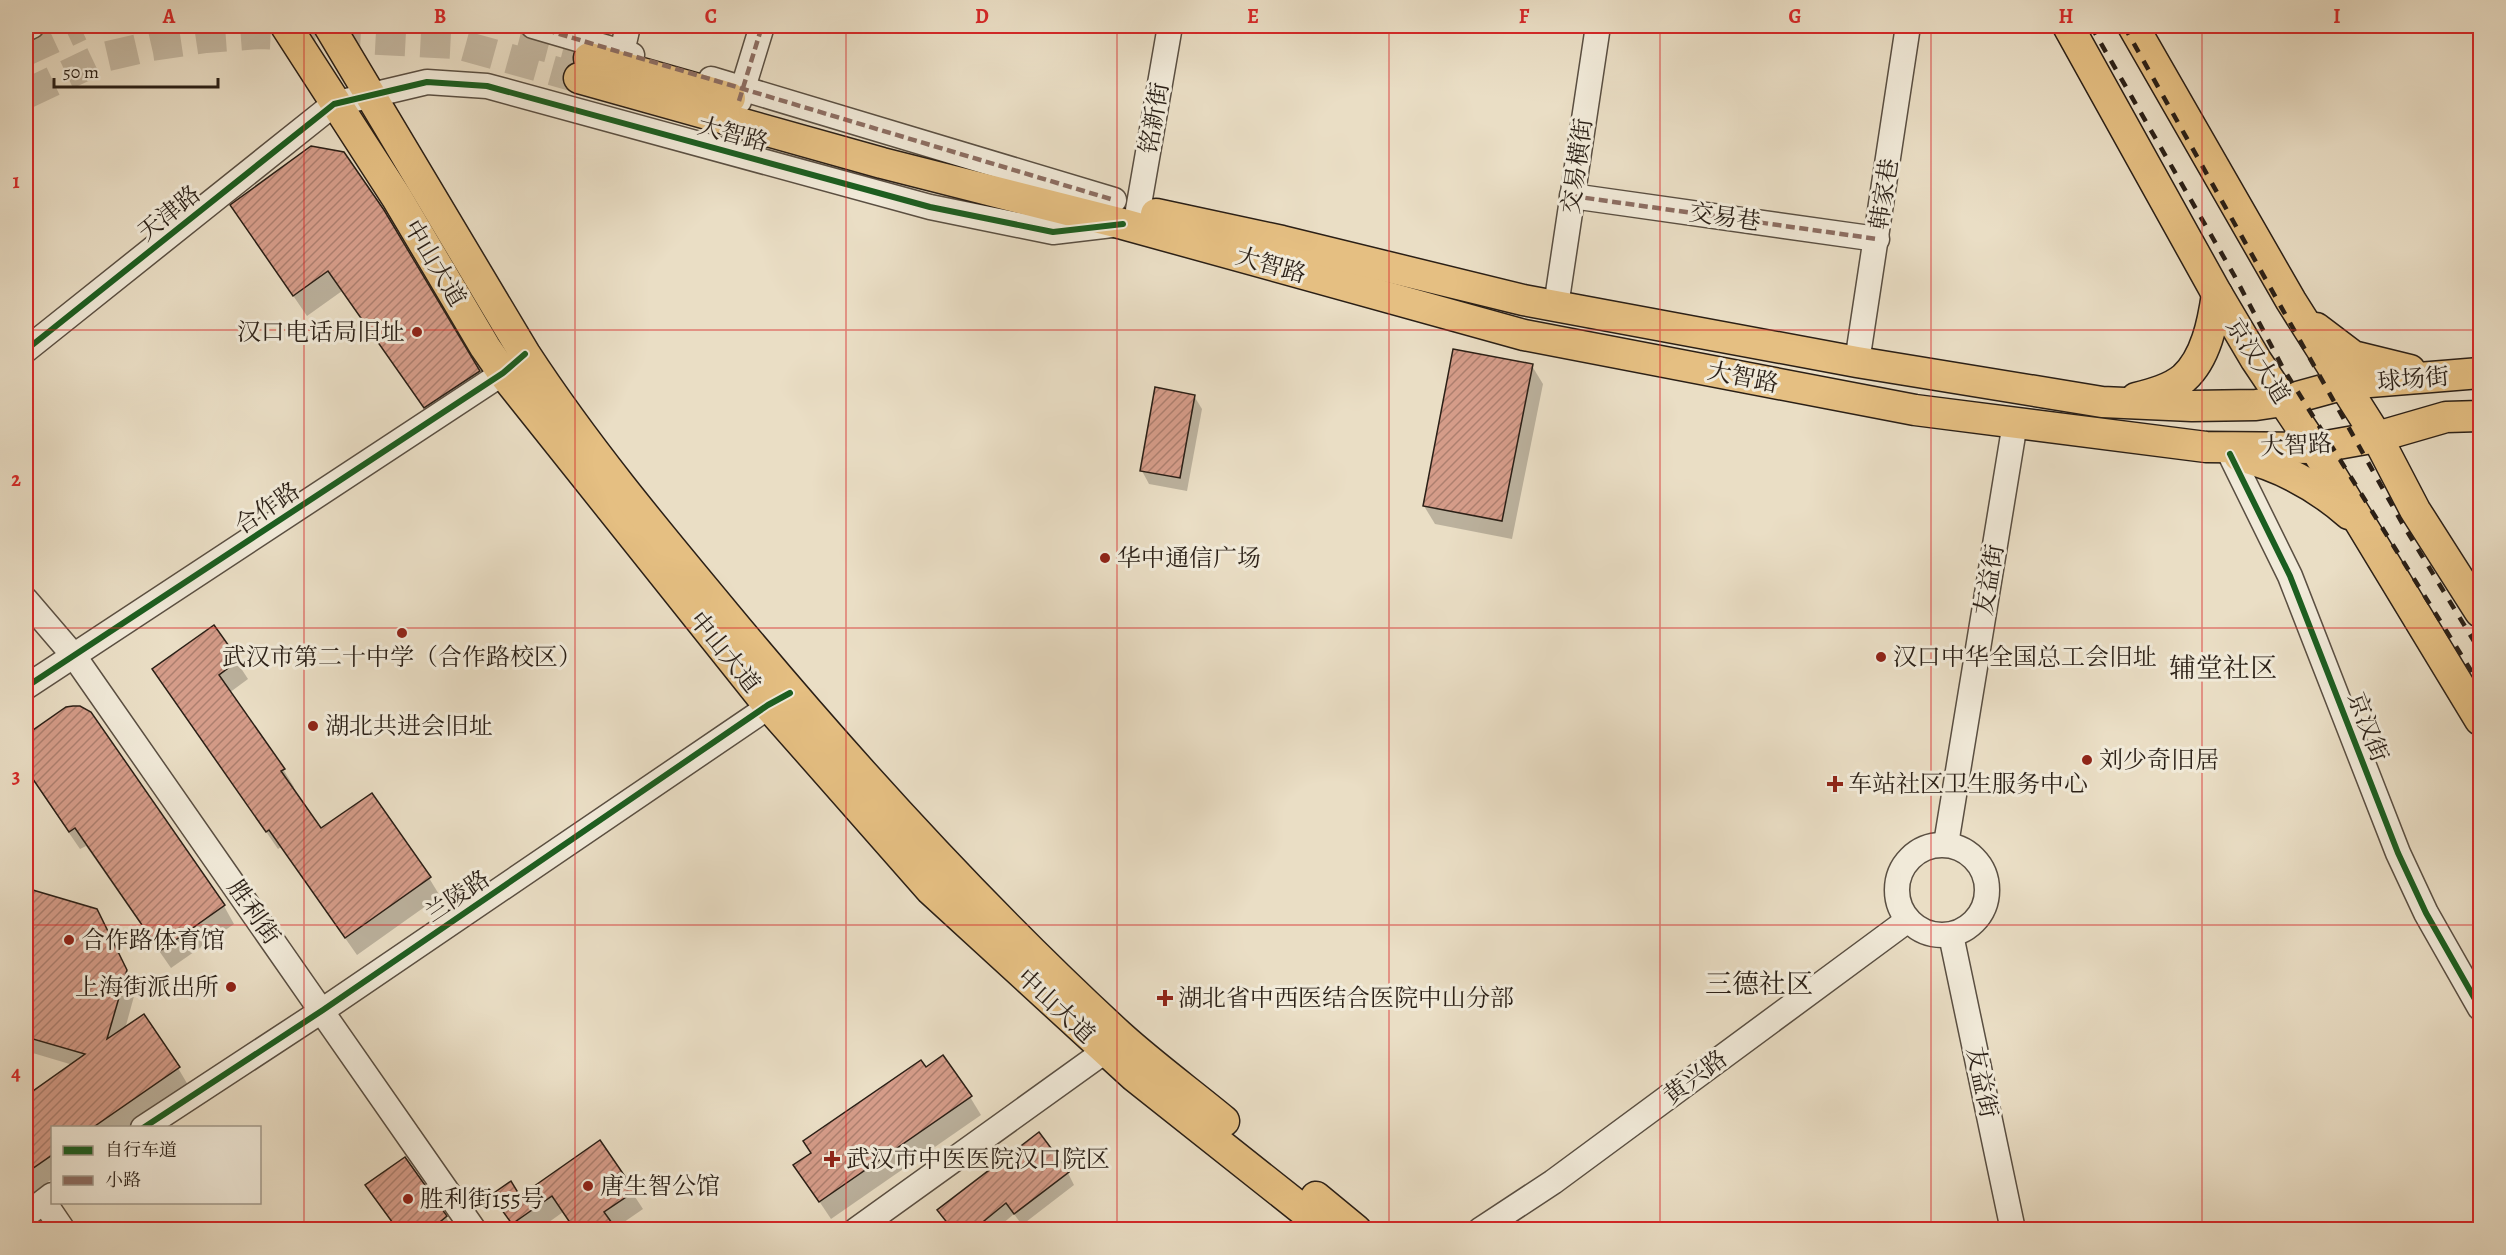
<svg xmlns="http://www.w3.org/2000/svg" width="2506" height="1255" font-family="Alegreya,'Noto Serif SC',serif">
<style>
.shadow{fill:#0003}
.building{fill:url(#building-hatch);stroke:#2a1f16;stroke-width:1.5}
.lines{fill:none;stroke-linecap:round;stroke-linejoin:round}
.major-tunnel{stroke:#c4b8a2;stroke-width:30;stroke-dasharray:30 15;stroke-linecap:butt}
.minor-casing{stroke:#5a4f42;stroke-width:27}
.major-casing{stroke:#2a1f16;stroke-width:33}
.minor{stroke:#f1ead9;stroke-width:24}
.major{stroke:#e5bf82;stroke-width:30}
.rail{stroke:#2a1f16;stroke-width:4.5;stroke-dasharray:10 10;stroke-linecap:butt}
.quiet{stroke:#8d6e63;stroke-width:4.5;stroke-dasharray:9 4.5;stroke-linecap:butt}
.cycleway-casing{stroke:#f1ead9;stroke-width:10}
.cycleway{stroke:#1b5e20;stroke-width:6}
.grid{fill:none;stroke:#d62828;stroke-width:1.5;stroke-opacity:0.55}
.poi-dot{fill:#8f2418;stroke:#f1ead9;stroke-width:2}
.labels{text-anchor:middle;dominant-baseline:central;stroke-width:6;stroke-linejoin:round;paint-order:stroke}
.street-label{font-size:24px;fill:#2a1f16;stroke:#f1ead9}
.poi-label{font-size:24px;fill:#2a1f16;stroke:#f1ead9;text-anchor:start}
.quarter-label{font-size:27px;fill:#2a1f16;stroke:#f1ead9}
.neatline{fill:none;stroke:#d62828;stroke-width:2}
.grid-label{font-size:20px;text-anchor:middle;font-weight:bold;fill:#d62828}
</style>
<defs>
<pattern id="building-hatch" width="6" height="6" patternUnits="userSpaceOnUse" patternTransform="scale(1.5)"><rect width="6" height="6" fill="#d59c89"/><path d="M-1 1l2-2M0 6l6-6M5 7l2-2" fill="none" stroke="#ad7f6f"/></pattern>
</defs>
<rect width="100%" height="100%" fill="#eadec5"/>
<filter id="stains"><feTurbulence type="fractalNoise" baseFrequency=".00333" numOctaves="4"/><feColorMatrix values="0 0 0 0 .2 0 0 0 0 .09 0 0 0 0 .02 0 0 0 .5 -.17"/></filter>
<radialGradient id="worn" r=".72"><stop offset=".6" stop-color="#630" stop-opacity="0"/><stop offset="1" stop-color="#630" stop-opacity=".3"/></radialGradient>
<g class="shadow">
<path d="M232 206 479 371 491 393 438 428 342 291 307 316Z"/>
<path d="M1532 366 1543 384 1512 539 1435 524 1424 506Z"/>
<path d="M1194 396 1202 409 1187 491 1149 484 1142 471Z"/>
<path d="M214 627 248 679 229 693 283 769 294 787 292 789 321 831 429 878 440 896 357 955 281 847 278 849 154 670Z"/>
<path d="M66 709 224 906 234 924 171 968 86 846 80 849 26 770V737Z"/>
<path d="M26 890 96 910 136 989 125 1029 178 1068 188 1085 127 1128H52V1179L28 1196 26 1193V1097L73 1065 26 1051V1054Z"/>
<path d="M925 1069 970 1097 981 1115 831 1219 795 1165Z"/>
<path d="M599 1142 643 1209 614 1229 563 1212 538 1230H515L493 1195 520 1198Z"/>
<path d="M405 1159 446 1217 453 1230H397L375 1199 367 1186Z"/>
<path d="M1068 1173 1074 1185 1022 1225 1014 1214 995 1230H952L939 1210Z"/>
</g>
<g class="building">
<path d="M311 146 344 152 384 210 480 371 424 408 328 271 293 296 230 205Z"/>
<path d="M1453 349 1533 364 1502 521 1423 506Z"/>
<path d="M1155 387 1195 395 1180 478 1140 471Z"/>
<path d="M214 625 239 660 219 675 285 769 281 771 321 828 372 793 431 877 345 938 269 830 266 832 152 669Z"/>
<path d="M73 706H80L91 712 225 905 160 951 75 828 69 832 26 769V735L66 707Z"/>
<path d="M26 888 97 909 127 970 107 1039 144 1014 180 1067 92 1128H52V1155L26 1173V1096L85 1054 26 1037Z"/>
<path d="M943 1055 972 1096 819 1202 793 1165 811 1153 803 1141 921 1060 926 1067Z"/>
<path d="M1039 1132 1069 1172 1014 1214 1006 1203 973 1230H953L937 1210Z"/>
<path d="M600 1140 635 1191 604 1212 617 1230H575L552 1196 512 1224 491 1195 511 1181 520 1196Z"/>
<path d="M405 1157 447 1216 430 1230H398L365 1185Z"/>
</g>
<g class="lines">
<g class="major-tunnel">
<path d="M519 40 589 58"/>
<path d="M26 51 80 26"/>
<path d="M26 94 104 57 152 46 206 38 260 34 457 44 579 78"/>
</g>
<g class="minor-casing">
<g id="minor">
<path d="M533 26 632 55"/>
<path d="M26 29 32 26"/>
<path d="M622 52 628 26"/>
<path d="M711 79 1114 200"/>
<path d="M739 101 762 26"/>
<path d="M1572 196 1877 239"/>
<path d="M1138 210 1170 26"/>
<path d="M1556 306 1598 26"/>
<path d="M26 350 334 104 427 82 487 86 930 207 1053 232 1112 225"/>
<path d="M1857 362 1908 26"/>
<path d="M2230 454 2290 576 2398 853 2426 913 2480 1008"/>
<path d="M26 600 74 656 474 1230"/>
<path d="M26 687 503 373 516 362"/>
<path d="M1946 844 2015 423"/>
<circle cx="1942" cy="890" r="45"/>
<path d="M1951 935 2013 1230"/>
<path d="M143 1128 323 1010 783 697"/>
<path d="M44 1202 63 1230"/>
<path d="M26 1215 52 1195"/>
<path d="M856 1230 1105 1051 1118 1038"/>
<path d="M1480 1230 1553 1182 1908 920"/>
</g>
</g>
<g class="major-casing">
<g id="major">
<path d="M286 26 397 198 485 347 503 373 768 705 931 890 1134 1076 1328 1230"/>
<path d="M329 26 525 354C585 446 656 531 726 615 848 762 978 905 1119 1035 1152 1065 1189 1092 1224 1121"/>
<path d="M2068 26 2217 294 2256 360 2315 448 2480 720"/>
<path d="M2133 26 2291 301 2377 437 2415 510 2480 612"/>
<path d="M589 58 730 98"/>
<path d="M579 78 882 163 1123 224 1524 335 1915 410 2206 447 2315 448 2377 437 2446 417 2480 416"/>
<path d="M1156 214 1282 241 1523 300 1857 362 2102 402 2192 406 2256 405 2283 401 2345 384 2480 373"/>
<path d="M2316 328 2353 356 2410 370"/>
<path d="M2136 398C2152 394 2171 389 2184 378 2206 358 2213 322 2217 294"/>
<path d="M2239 456C2280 466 2317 486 2349 514"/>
<path d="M1316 1197 1356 1230"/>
</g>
</g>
<use href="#minor" class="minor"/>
<use href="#major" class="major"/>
<g class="rail">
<path d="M2091 26 2234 275 2283 368 2480 685"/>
<path d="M2124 26 2402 523 2480 651"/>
</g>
<g class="quiet">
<path d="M533 26 1114 200"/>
<path d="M739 101 762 26"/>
<path d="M1572 196 1877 239"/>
</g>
<g class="cycleway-casing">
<g id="cycleway">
<path d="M26 350 334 104 427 82 487 86 930 207 1053 232 1123 224"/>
<path d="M2230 454 2290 576 2398 853 2426 913 2480 1008"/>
<path d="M26 687 503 373 525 354"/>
<path d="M143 1128 323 1010 768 705 790 693"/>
</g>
</g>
<use href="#cycleway" class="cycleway"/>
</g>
<path class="grid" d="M304 26V1230M575 26V1230M846 26V1230M1117 26V1230M1389 26V1230M1660 26V1230M1931 26V1230M2202 26V1230M26 330H2480M26 628H2480M26 925H2480"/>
<g class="poi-dot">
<circle cx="417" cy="332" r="6"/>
<circle cx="1105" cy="558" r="6"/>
<circle cx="402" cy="633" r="6"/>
<circle cx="1881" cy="657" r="6"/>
<circle cx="313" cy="726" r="6"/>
<circle cx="2087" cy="760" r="6"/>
<path d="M1832 775h6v6h6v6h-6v6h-6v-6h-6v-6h6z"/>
<circle cx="69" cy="940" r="6"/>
<circle cx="231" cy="987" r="6"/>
<path d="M1162 989h6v6h6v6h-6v6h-6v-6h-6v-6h6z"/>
<path d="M829 1150h6v6h6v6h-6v6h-6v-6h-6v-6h6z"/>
<circle cx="588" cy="1186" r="6"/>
<circle cx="408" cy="1199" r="6"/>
</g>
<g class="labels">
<g class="street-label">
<text transform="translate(1154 118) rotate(-80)">铭新街</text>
<text transform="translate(733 134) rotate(15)">大智路</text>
<text transform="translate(1577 166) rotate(-82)">交易横街</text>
<text transform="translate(1884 194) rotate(-81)">韩家巷</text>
<text transform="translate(169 213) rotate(-39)">天津路</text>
<text transform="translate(1725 217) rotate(8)">交易巷</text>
<text transform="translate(435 263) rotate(59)">中山大道</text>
<text transform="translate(1271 265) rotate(16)">大智路</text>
<text transform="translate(2258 361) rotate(57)">京汉大道</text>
<text transform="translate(1743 377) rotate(11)">大智路</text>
<text transform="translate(2413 379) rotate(-5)">球场街</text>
<text transform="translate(2296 445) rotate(-3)">大智路</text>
<text transform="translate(267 508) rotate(-34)">合作路</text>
<text transform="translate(1989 580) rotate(-80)">友益街</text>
<text transform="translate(725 652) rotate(51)">中山大道</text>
<text transform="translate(2368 727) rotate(69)">京汉街</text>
<text transform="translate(457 896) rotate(-34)">兰陵路</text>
<text transform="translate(254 912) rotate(55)">胜利街</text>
<text transform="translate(1056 1006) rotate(43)">中山大道</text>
<text transform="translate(1695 1077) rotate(-37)">黄兴路</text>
<text transform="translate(1982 1082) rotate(78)">友益街</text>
</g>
<g class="poi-label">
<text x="405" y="332" text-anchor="end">汉口电话局旧址</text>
<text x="1117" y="558">华中通信广场</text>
<text x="402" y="657" text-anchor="middle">武汉市第二十中学（合作路校区）</text>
<text x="1893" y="657">汉口中华全国总工会旧址</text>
<text x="325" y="726">湖北共进会旧址</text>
<text x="2099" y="760">刘少奇旧居</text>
<text x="1848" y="784">车站社区卫生服务中心</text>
<text x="81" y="940">合作路体育馆</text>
<text x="219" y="987" text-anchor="end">上海街派出所</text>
<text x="1178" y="998">湖北省中西医结合医院中山分部</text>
<text x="846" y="1159">武汉市中医医院汉口院区</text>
<text x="600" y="1186">唐生智公馆</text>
<text x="420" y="1199">胜利街155号</text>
</g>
<g class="quarter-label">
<text x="2223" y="668">辅堂社区</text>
<text x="1759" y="984">三德社区</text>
</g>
</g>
<rect width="2506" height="1255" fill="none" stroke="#eadec5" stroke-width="66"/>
<rect x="51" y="1126" width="210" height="78" fill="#f1ead9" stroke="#a1998b" stroke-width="1.5"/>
<rect x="63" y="1146" width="30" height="9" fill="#1b5e20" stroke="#a1998b" stroke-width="1.5"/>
<text x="105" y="1156" font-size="18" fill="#2a1f16">自行车道</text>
<rect x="63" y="1176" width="30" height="9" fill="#8d6e63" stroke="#a1998b" stroke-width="1.5"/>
<text x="105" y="1186" font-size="18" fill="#2a1f16">小路</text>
<path d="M54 78v9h164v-9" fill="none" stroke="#2a1f16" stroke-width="3"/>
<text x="63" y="78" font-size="18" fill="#2a1f16" stroke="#f1ead9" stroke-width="4.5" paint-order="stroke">50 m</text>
<rect x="33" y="33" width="2440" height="1189" class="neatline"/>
<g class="grid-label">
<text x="169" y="23">A</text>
<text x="440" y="23">B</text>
<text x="711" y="23">C</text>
<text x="982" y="23">D</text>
<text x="1253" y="23">E</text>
<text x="1524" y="23">F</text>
<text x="1795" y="23">G</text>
<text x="2066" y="23">H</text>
<text x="2337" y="23">I</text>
<text x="16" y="188">1</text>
<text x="16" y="486">2</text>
<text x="16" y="783">3</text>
<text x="16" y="1080">4</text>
</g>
<rect width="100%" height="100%" filter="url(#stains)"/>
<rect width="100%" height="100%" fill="url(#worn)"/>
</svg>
